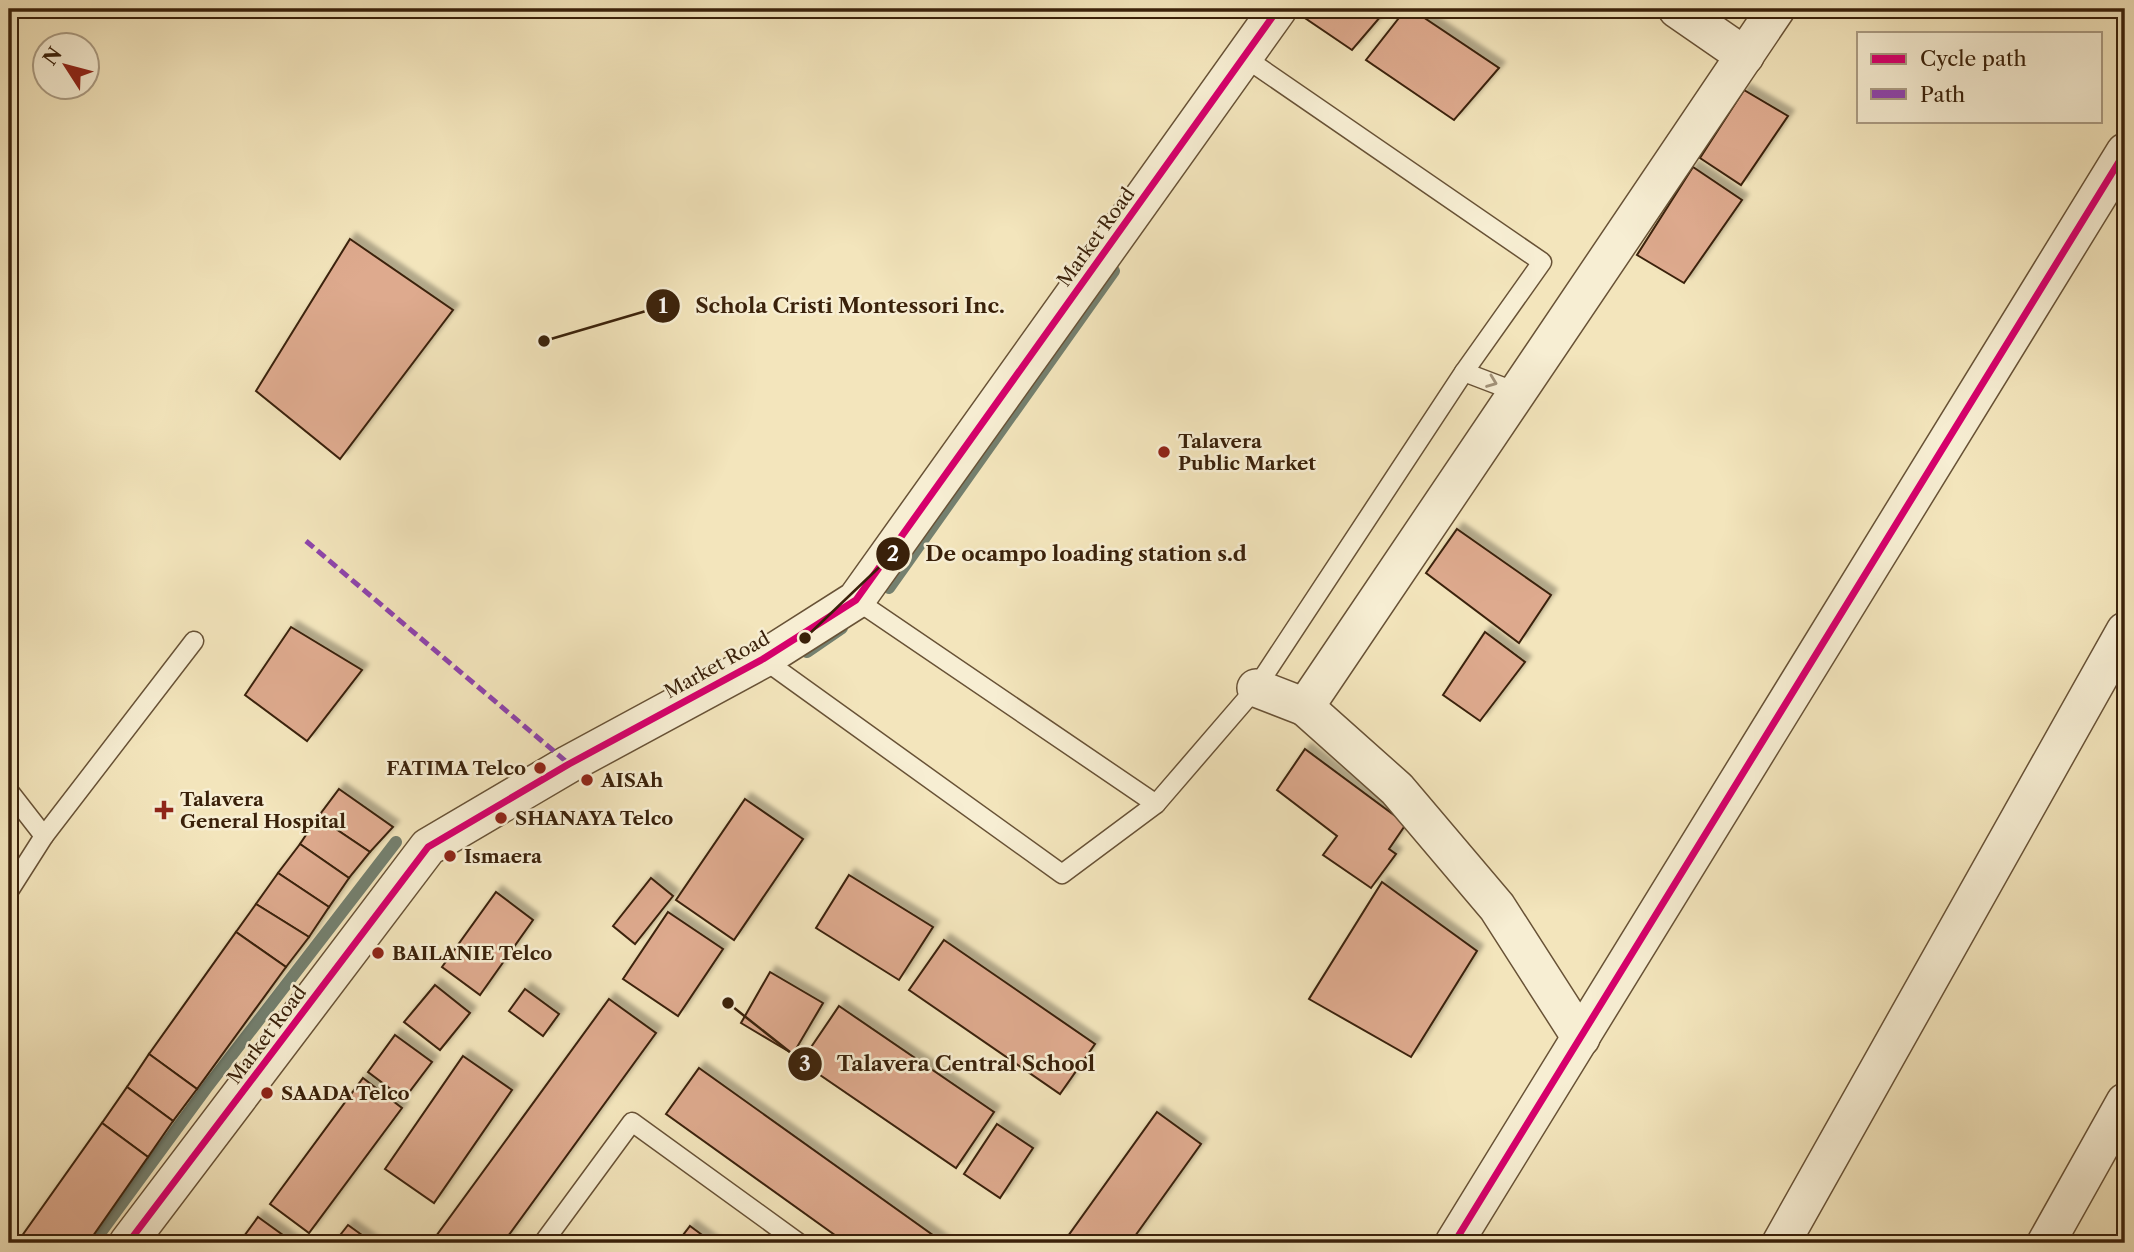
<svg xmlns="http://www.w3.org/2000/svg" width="2134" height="1252" font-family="'Libre Caslon Text',serif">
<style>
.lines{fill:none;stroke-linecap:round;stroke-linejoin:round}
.stream{stroke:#74806f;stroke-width:12}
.building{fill:#deaa8e;stroke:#3a210a;stroke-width:2;filter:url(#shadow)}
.lane-casing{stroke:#685236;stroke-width:21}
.street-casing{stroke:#685236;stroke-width:40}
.lane{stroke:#f7eed3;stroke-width:18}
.street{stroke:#f7eed3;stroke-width:37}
.quiet{stroke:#8e44ad;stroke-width:5;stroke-dasharray:10 5;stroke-linecap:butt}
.cycleway-casing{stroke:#f7eed3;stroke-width:11}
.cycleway{stroke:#d6006c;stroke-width:7}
.oneway{stroke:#a29279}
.poi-dot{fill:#8f2418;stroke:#f7eed3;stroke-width:2.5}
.labels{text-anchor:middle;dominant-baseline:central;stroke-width:5;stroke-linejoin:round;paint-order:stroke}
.street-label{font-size:19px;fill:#3a210a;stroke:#f7eed3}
.poi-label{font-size:19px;font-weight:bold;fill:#3a210a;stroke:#f7eed3;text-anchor:start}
.leader{fill:none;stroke:#3a210a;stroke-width:2.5}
.callout-dot{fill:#3a210a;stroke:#f7eed3;stroke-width:2.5}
.mark-label{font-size:21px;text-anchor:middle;font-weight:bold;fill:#fff}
.callout-label{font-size:21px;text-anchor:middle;font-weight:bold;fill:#3a210a;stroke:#f7eed3;stroke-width:5;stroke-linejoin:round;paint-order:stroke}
</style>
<defs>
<filter id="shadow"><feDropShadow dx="6" dy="-6" stdDeviation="2" flood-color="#0004"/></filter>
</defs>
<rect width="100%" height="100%" fill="#f3e5bc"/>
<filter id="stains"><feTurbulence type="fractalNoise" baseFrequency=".00286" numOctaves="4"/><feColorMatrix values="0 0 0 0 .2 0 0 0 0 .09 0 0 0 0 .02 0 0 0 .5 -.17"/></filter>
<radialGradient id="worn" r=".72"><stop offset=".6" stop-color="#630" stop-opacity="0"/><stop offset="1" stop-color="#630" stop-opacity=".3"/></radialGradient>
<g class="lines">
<g class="stream">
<path d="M889 588 1114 271"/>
<path d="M807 652 842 628"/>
<path d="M93 1243 208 1086 396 842"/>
</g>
</g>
<g class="building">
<path d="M1303 9H1387L1352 50 1299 14Z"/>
<path d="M1406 9H1411L1499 68 1454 120 1366 60Z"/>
<path d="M1744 90 1788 116 1741 185 1700 158Z"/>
<path d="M1693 167 1742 200 1684 283 1637 255Z"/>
<path d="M350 239 453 310 340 459 256 391Z"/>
<path d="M1457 529 1551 595 1519 643 1426 573Z"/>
<path d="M291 627 362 670 307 741 245 695Z"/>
<path d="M1485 632 1525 662 1480 721 1443 695Z"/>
<path d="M1305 749 1406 824 1389 849 1396 854 1371 888 1323 855 1337 836 1277 790Z"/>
<path d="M339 789 393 827 370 852 318 817Z"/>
<path d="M745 799 803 839 734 940 676 900Z"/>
<path d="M318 817 370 852 349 878 300 844Z"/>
<path d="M300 844 349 878 329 907 278 873Z"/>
<path d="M278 873 329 907 309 937 256 904Z"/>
<path d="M849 875 933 927 899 980 816 928Z"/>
<path d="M651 878 673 896 635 944 613 926Z"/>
<path d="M1382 882 1477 951 1411 1057 1309 999Z"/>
<path d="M496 892 533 920 480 995 442 967Z"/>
<path d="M256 904 309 937 286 967 236 932Z"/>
<path d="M668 912 723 949 678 1016 623 979Z"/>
<path d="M236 932 286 967 197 1089 149 1054Z"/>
<path d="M944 940 1095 1044 1060 1094 909 990Z"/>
<path d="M770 972 823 1003 793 1054 741 1023Z"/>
<path d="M435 985 470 1013 440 1050 404 1022Z"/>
<path d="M525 989 559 1014 543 1036 509 1011Z"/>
<path d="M609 999 656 1033 503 1243H431Z"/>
<path d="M839 1006 994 1112 956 1168 801 1062Z"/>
<path d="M395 1035 432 1062 404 1099 368 1072Z"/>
<path d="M149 1054 197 1089 173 1121 127 1087Z"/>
<path d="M463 1056 512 1090 434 1203 385 1169Z"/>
<path d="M699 1068 944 1243H846L666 1114Z"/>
<path d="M363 1078 402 1108 309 1233 270 1204Z"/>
<path d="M127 1087 173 1121 148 1157 102 1123Z"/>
<path d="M1157 1112 1201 1144 1130 1243H1063Z"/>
<path d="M102 1123 148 1157 88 1243H23L19 1240Z"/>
<path d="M997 1124 1033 1148 1000 1198 964 1174Z"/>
<path d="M258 1217 294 1243H239Z"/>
<path d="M348 1225 373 1243H334Z"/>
<path d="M690 1226 713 1243H677Z"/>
</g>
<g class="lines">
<g class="lane-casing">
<g id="lane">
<path d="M1464 372 1519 393"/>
<path d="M856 600 1156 804"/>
<path d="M763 659 1062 874 1156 804 1256 688 1464 372 1542 262 1244 57"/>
<path d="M9 791 44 836 9 891"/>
<path d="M44 836 194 641"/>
<path d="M543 1243 632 1122 799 1243"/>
</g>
</g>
<g class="street-casing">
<g id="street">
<path d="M1677 9 1745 56"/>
<path d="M1256 688 1305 707 1776 9"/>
<path d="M1305 707 1397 789 1497 907 1581 1038"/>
<path d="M128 1243 428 847 569 764 763 659 856 600 1278 9"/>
<path d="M1454 1243 2125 152"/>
<path d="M1781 1243 2125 631"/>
<path d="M2046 1243 2125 1102"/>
</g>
</g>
<use href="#lane" class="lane"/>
<use href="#street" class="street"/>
<path class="quiet" d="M306 541 569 764"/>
<g class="cycleway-casing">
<g id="cycleway">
<path d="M128 1243 428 847 569 764 763 659 856 600 1278 9"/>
<path d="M1454 1243 2125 152"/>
</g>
</g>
<use href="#cycleway" class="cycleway"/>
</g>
<defs><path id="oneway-chevron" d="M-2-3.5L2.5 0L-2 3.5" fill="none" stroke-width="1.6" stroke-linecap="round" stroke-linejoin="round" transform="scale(1.75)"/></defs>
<use class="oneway" href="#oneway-chevron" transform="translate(1492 382) rotate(21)"/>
<g class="poi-dot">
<circle cx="1164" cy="452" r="7"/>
<circle cx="540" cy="768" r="7"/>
<circle cx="587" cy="780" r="7"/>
<path d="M160.5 799.5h7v7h7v7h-7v7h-7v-7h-7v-7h7z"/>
<circle cx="501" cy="818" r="7"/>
<circle cx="450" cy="856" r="7"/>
<circle cx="378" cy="953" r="7"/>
<circle cx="267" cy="1093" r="7"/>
</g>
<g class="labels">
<g class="street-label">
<text transform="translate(1096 237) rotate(-54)">Market Road</text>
<text transform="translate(717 665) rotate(-29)">Market Road</text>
<text transform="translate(267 1035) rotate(-53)">Market Road</text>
</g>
<g class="poi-label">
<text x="1178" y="441">Talavera<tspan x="1178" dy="22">Public Market</tspan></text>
<text x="526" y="768" text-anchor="end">FATIMA Telco</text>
<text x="601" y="780">AISAh</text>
<text x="180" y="799">Talavera<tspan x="180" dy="22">General Hospital</tspan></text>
<text x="515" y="818">SHANAYA Telco</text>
<text x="464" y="856">Ismaera</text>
<text x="392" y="953">BAILANIE Telco</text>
<text x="281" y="1093">SAADA Telco</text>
</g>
</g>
<path class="leader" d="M544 341L663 306M805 638L893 554M728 1003L805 1064"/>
<g class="callout-dot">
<circle cx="544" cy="341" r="7"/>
<circle cx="805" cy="638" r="7"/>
<circle cx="728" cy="1003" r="7"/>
<circle cx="663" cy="306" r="18"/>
<circle cx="893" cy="554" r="18"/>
<circle cx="805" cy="1064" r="18"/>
</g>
<g class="mark-label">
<text x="663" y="313">1</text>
<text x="893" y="561">2</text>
<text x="805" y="1071">3</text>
</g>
<g class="callout-label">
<text x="850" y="313">Schola Cristi Montessori Inc.</text>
<text x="1086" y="561">De ocampo loading station s.d</text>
<text x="966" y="1071">Talavera Central School</text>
</g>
<rect width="2134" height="1252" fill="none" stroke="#f3e5bc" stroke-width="35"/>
<rect x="10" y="10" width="2113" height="1231" fill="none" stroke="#3a210a" stroke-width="3.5"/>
<rect x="18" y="18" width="2099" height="1217" fill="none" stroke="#3a210a" stroke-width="2"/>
<rect x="1857" y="32" width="245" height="91" fill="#f7eed3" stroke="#ab9c83" stroke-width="2"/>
<rect x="1871" y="54" width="35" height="10" fill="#d6006c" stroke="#ab9c83" stroke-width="2"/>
<text x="1920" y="66" font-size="21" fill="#3a210a">Cycle path</text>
<rect x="1871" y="89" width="35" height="10" fill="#8e44ad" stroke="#ab9c83" stroke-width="2"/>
<text x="1920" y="102" font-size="21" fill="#3a210a">Path</text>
<g transform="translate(66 66) rotate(306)"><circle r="33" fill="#f7eed3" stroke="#ab9c83" stroke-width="2"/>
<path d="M0-5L12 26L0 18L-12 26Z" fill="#8f2418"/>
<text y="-10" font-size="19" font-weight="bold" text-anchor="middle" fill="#3a210a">N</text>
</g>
<rect width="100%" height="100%" filter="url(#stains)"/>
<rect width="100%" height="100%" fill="url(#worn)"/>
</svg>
